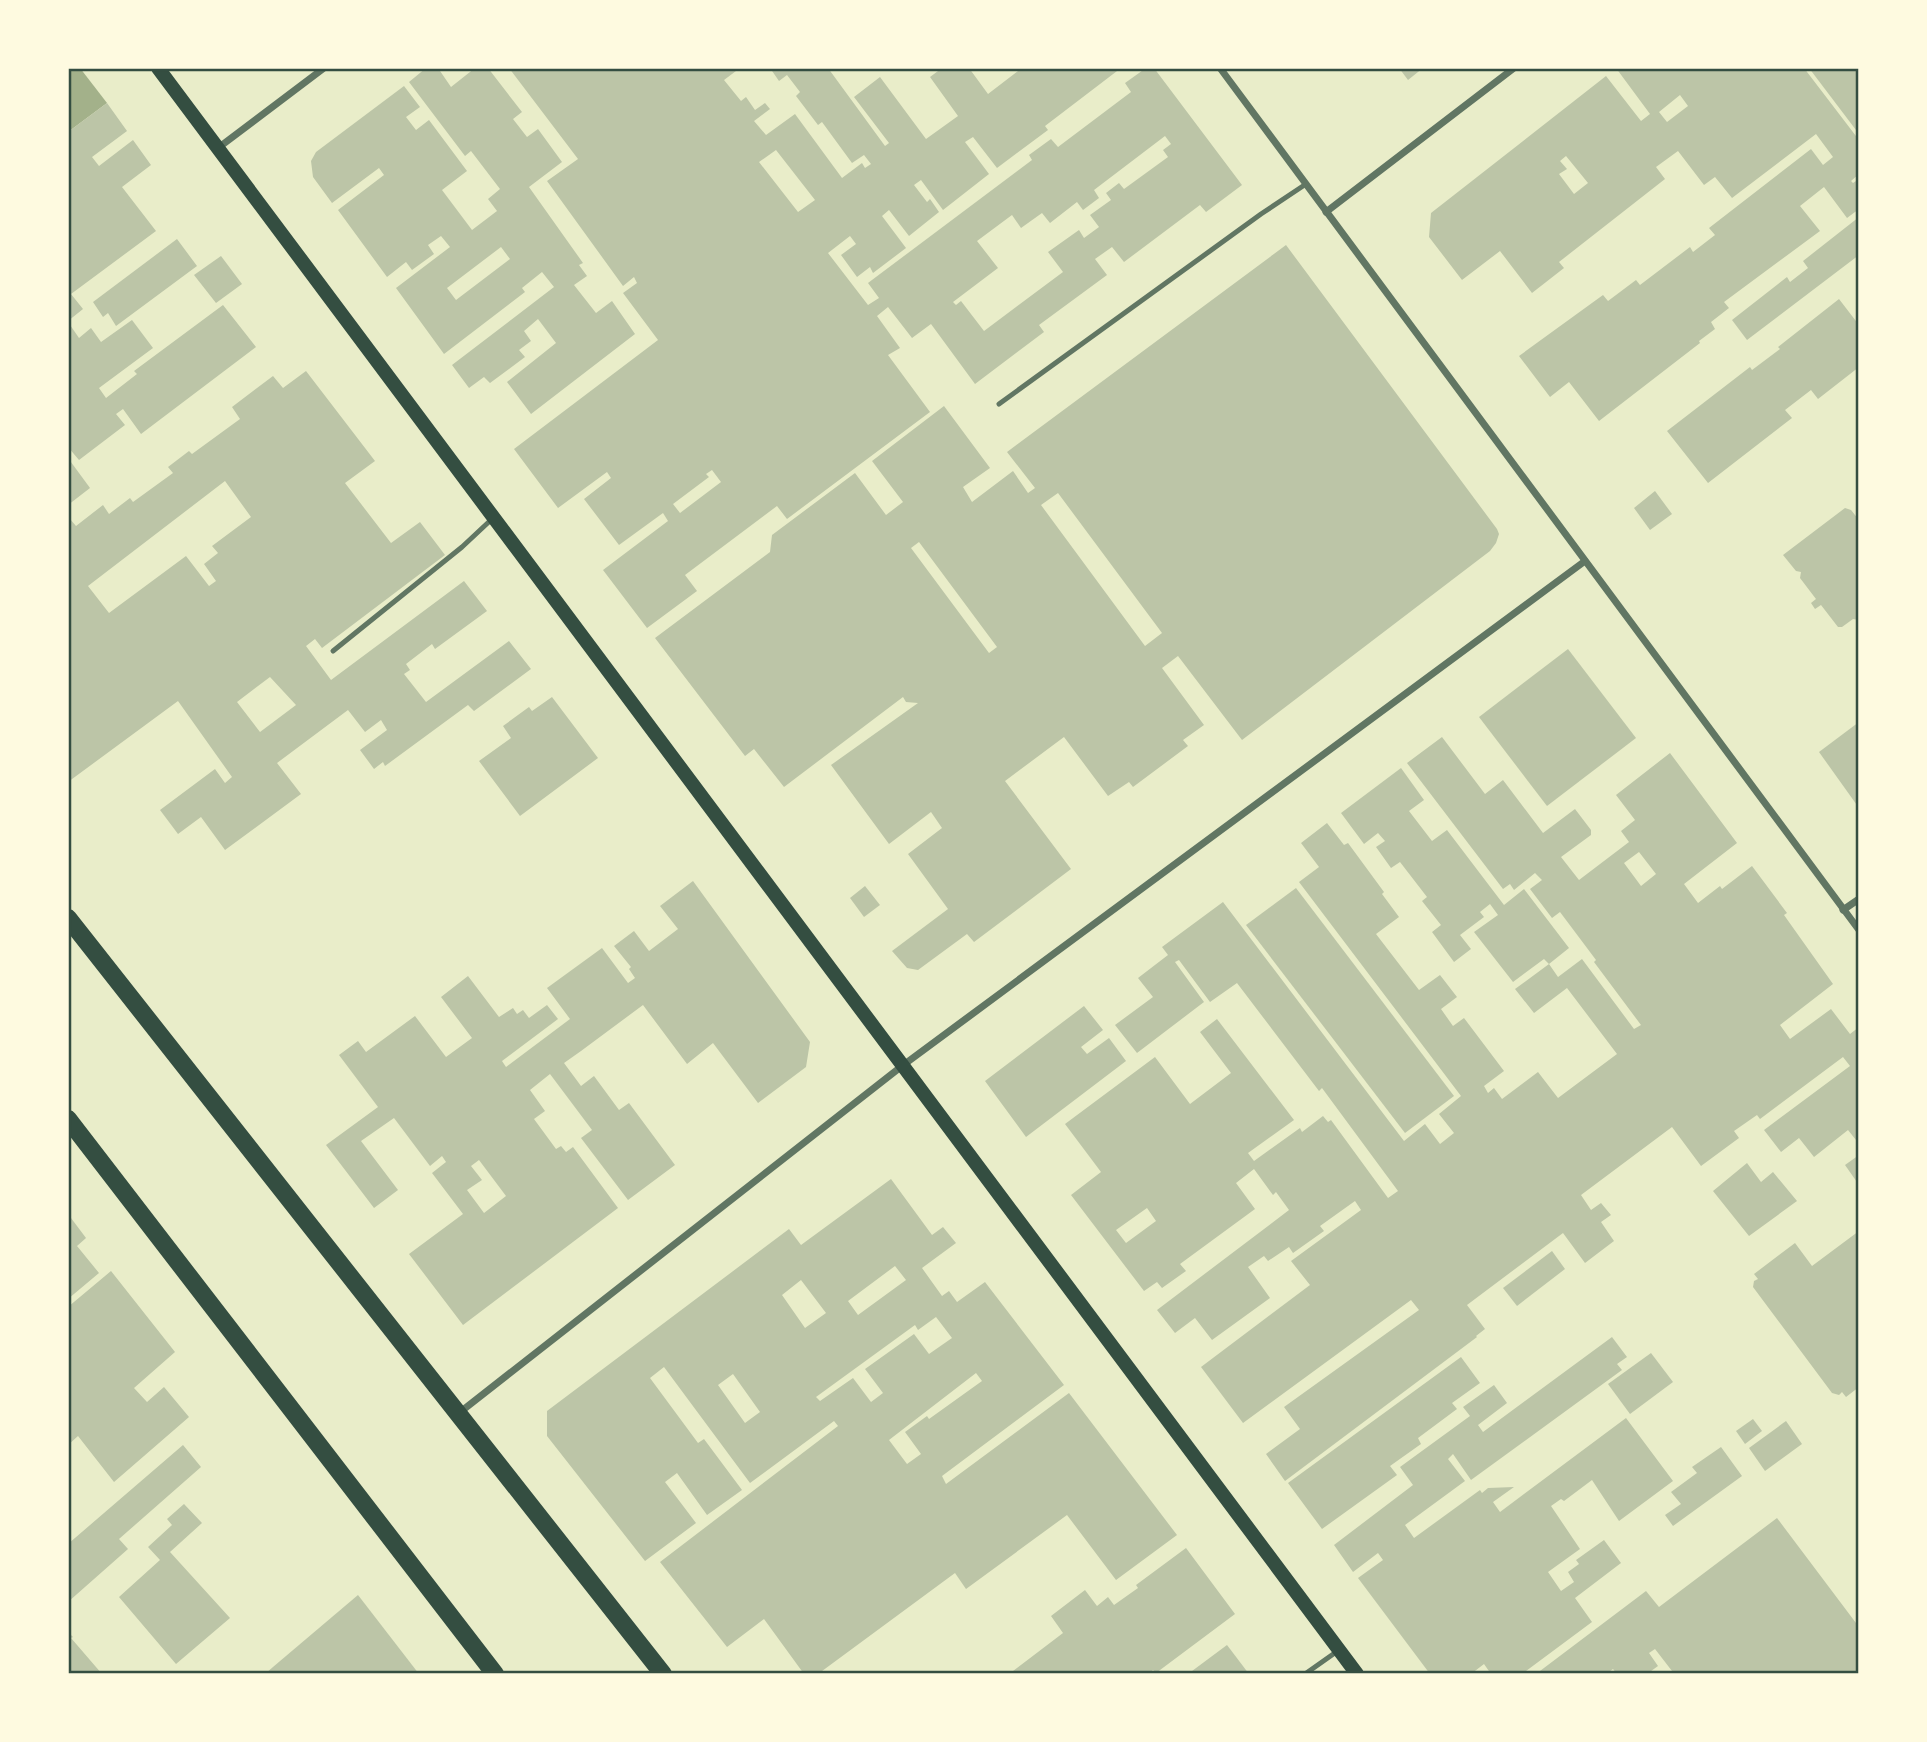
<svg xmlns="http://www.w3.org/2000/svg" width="1927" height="1742" font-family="Raleway,sans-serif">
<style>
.water{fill:#a3b18a}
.building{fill:#bcc5a7;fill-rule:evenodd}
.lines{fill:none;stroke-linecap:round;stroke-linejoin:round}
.service{stroke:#617663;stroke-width:5}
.minor{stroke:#617663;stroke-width:7}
.secondary{stroke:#344e41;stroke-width:14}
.primary{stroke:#344e41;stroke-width:18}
.neatline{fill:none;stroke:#344e41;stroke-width:2.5}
</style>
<rect width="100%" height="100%" fill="#e9edc9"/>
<path class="water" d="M74 68H80L107 103 68 132V72Z"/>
<g class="building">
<path d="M426 68H438L451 87 475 68H488L522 112 513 119 527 137 538 129 562 162 529 187 583 263 579 265 587 276 574 285 596 313 612 301 635 334 531 414 507 382 556 343 538 319 524 331 531 341 519 350 525 357 490 383 484 377 469 388 452 365 554 287 542 272 522 288 525 292 444 354 396 288 450 247 441 236 428 245 434 254 412 270 406 262 387 277 338 210 384 175 379 168 332 203 313 177 311 161 316 152 404 86 420 107 406 117 416 130 429 120 467 171 442 190 472 230 497 211 488 199 500 189 471 151 465 156 409 82ZM501 247 510 259 456 300 447 288Z"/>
<path d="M509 68H734L736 71 724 80 741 101 746 97 755 110 765 103 770 109 754 121 766 135 795 114 842 178 862 163 865 168 871 164 864 155 852 163 822 122 818 125 796 96 800 92 787 75 779 81 770 68H828L885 146 889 143 854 97 880 77 926 139 958 116 930 77 942 68H969L988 94 1022 68H1121L1045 126 1048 130 997 168 973 137 965 142 989 174 943 210 921 180 914 185 927 202 930 199 939 212 909 236 889 210 882 216 906 248 873 273 870 267 857 277 841 255 856 244 850 236 828 253 868 305 879 298 868 283 1032 160 1029 155 1051 139 1058 147 1131 92 1125 83 1146 68H1154L1242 185 1206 212 1200 205 1124 262 1112 247 1095 259 1107 275 1039 325 1044 332 975 384 931 324 912 338 888 307 877 316 900 348 888 355 930 412 787 519 777 506 685 575 697 591 647 628 603 570 668 521 663 513 619 545 584 499 611 478 607 472 558 508 514 449 658 340 623 293 637 283 634 277 623 286 547 181 578 159ZM1165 136 1171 144 1163 150 1168 157 1124 189 1119 183 1106 193 1111 200 1090 215 1099 227 1084 238 1079 230 1048 252 1063 272 984 331 961 301 956 305 953 302 998 268 977 241 1012 215 1021 228 1042 213 1050 223 1077 202 1083 210 1099 198 1094 190ZM776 150 815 200 798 212 759 162ZM712 470 721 482 680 513 673 504 709 477 706 474Z"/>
<path d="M1399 68H1423L1408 80Z"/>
<path d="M1616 68H1804L1859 140V174L1851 181 1853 183 1859 179V209L1847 218 1824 187 1800 206 1820 231 1724 302 1729 308 1711 322 1715 329 1699 341 1700 343 1599 421 1569 382 1550 397 1519 356 1603 295 1608 301 1636 280 1640 285 1690 247 1693 252 1715 235 1709 228 1811 149 1823 165 1833 157 1816 134 1732 198 1715 177 1704 185 1678 151 1656 167 1665 179 1559 262 1564 268 1532 293 1500 251 1462 280 1429 237 1431 213 1606 76 1641 121 1650 114ZM1680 95 1688 106 1667 122 1659 112ZM1566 156 1588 183 1574 194 1559 174 1567 169 1560 161Z"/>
<path d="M1809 68H1859V134Z"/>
<path d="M107 103 127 131 92 157 99 166 133 140 151 165 122 187 156 231 71 294 83 309 68 321V132Z"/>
<path d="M1859 217V255L1747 340 1732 320 1787 277 1790 282 1808 268 1803 261Z"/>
<path d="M177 239 197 266 116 326 108 313 103 317 93 302Z"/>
<path d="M1286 245 1497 529 1499 534 1496 543 1490 551 1242 740 1178 656 1162 668 1204 725 1183 740 1188 746 1133 787 1129 782 1108 796 1064 737 1005 781 1071 869 974 942 967 934 918 970 907 968 892 951 948 909 908 854 942 828 931 812 889 844 831 765 918 703 906 702 903 697 784 787 754 749 745 756 655 638 770 552 772 535 855 473 886 515 903 502 872 461 944 406 990 468 963 487 972 502 1013 471 1028 493 1035 488 1007 452ZM1058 493 1162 633 1145 646 1041 505ZM919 542 997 647 989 653 911 548Z"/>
<path d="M221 256 242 284 216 303 194 275Z"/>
<path d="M1839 299 1859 325V367L1818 399 1811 390 1785 410 1792 418 1708 483 1667 431 1750 367 1752 370 1780 349 1778 347Z"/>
<path d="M223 305 256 347 141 434 123 409 116 414 125 425 79 460 68 447V322L79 338 91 328 101 342 132 320 153 348 99 388 106 398 137 374 134 371Z"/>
<path d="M306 371 375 461 345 483 391 543 420 522 445 555 322 648 315 639 306 646 331 680 464 581 487 611 435 649 432 644 406 664 410 670 404 674 426 702 509 641 531 669 474 711 468 705 385 766 383 762 374 769 360 750 387 730 381 720 365 732 348 710 277 763 301 794 225 850 201 817 178 834 160 810 215 769 225 783 232 777 178 701 68 782V520L70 519 76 526 103 505 109 514 130 498 133 502 173 473 168 467 189 451 192 454 240 419 232 407 273 376 283 388ZM225 481 251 517 212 546 218 553 204 564 216 581 209 586 186 556 109 613 88 586ZM270 677 296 705 260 732 237 702Z"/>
<path d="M68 458 90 488 68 505Z"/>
<path d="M1655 491 1672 514 1650 530 1634 508Z"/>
<path d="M1845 508 1851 510 1859 520V620L1853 619 1842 627H1838L1821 605 1815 609 1811 603 1816 599 1800 578 1801 572 1796 571 1783 555Z"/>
<path d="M1568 649 1636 738 1547 806 1479 717Z"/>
<path d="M552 697 598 758 520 816 479 761 511 738 503 726 529 707 532 711Z"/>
<path d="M1859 722V808L1819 752Z"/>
<path d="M1442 737 1485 794 1503 780 1543 833 1575 809 1591 830V835L1561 857 1579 880 1629 842 1621 831 1635 820 1616 795 1670 753 1737 843 1684 884 1698 903 1720 886 1722 889 1752 866 1787 913 1784 915 1833 984 1780 1025 1790 1039 1831 1009 1850 1034 1859 1027V1137L1856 1140 1848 1130 1814 1157 1799 1138 1781 1152 1764 1130 1850 1066 1843 1057 1760 1119 1757 1115 1734 1131 1739 1138 1701 1166 1672 1127 1581 1195 1591 1210 1601 1203 1611 1215 1601 1222 1614 1241 1585 1263 1563 1233 1467 1305 1485 1329 1476 1336 1477 1337 1285 1481 1266 1454 1300 1429 1284 1407 1419 1310 1411 1300 1243 1423 1201 1367 1310 1285 1291 1261 1361 1210 1355 1201 1320 1226 1324 1231 1293 1253 1289 1247 1268 1261 1264 1256 1248 1267 1270 1298 1212 1340 1195 1318 1175 1333 1157 1310 1289 1210 1276 1192 1273 1195 1254 1169 1236 1183 1255 1209 1180 1264 1186 1271 1162 1288 1157 1282 1144 1291 1071 1195 1101 1172 1065 1124 1155 1057 1190 1104 1231 1073 1200 1032 1217 1019 1294 1120 1248 1153 1254 1161 1300 1128 1302 1132 1323 1116 1328 1122 1331 1120 1388 1198 1398 1191 1322 1088 1319 1091 1237 983 1210 1002 1179 960 1175 962 1204 1002 1137 1053 1115 1025 1153 997 1138 978 1168 955 1162 947 1223 902 1404 1141 1425 1124 1440 1144 1454 1133 1439 1114 1461 1096 1299 882 1319 867 1301 843 1327 823 1344 845 1348 843 1384 892 1382 894 1399 917 1376 934 1419 990 1440 975 1457 997 1441 1009 1453 1026 1464 1018 1504 1071 1484 1086 1488 1093 1494 1088 1502 1099 1538 1072 1558 1098 1617 1054 1567 988 1534 1013 1515 989 1549 964 1544 959 1513 982 1474 932 1498 915 1490 904 1480 912 1484 917 1460 935 1471 949 1454 962 1432 932 1441 925 1422 901 1427 897 1400 862 1391 868 1376 847 1385 841 1378 833 1364 844 1341 813 1401 768 1424 800 1409 811 1432 841 1447 830 1504 905 1524 889 1569 948 1549 964 1558 977 1582 959 1634 1029 1641 1025 1594 962 1596 960 1560 912 1552 918 1530 889 1542 880 1535 873 1514 890 1510 884 1503 889 1407 763ZM1639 852 1656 874 1641 886 1624 863ZM1147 1208 1156 1221 1126 1243 1116 1230Z"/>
<path d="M693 881 810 1042 806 1067 758 1103 713 1043 687 1064 643 1005 581 1051 564 1063 581 1086 594 1076 619 1110 629 1103 675 1165 628 1200 581 1138 592 1130 550 1074 530 1090 545 1111 534 1119 556 1149 561 1146 566 1152 573 1147 618 1208 463 1325 409 1254 463 1214 432 1173 446 1162 442 1156 430 1166 394 1118 361 1141 398 1190 374 1208 326 1145 378 1107 339 1055 358 1041 366 1052 415 1016 446 1057 472 1038 441 997 468 976 499 1017 513 1008 517 1014 523 1010 529 1018 547 1005 558 1019 502 1061 506 1067 570 1019 547 988 602 948 628 983 635 978 629 969 631 967 614 946 634 931 649 951 678 929 660 906ZM479 1160 506 1196 484 1213 467 1190 482 1180 471 1166Z"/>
<path d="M865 886 880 905 864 917 850 898Z"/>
<path d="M1296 888 1454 1096 1405 1133 1246 925Z"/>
<path d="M1084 1006 1103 1030 1081 1047 1087 1054 1109 1038 1126 1061 1026 1137 985 1081Z"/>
<path d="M1859 1155V1185L1845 1165Z"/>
<path d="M1747 1163 1761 1182 1773 1172 1797 1201 1749 1236 1713 1191Z"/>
<path d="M891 1179 932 1235 943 1227 956 1243 922 1268 942 1296 949 1291 957 1302 985 1282 1064 1385 942 1476 946 1484 1069 1393 1177 1535 1116 1580 1067 1515 966 1589 955 1573 818 1674H804L764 1619 727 1647 660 1562 838 1426 834 1421 750 1483 664 1367 650 1378 698 1443 704 1439 742 1490 707 1515 677 1473 665 1482 696 1523 645 1561 547 1436V1411L789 1229 801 1245ZM895 1266 906 1280 858 1315 848 1301ZM801 1280 826 1313 805 1328 782 1295ZM936 1317 952 1338 929 1354 914 1334 865 1369 883 1393 871 1402 853 1378 820 1401 816 1397 915 1325 918 1330ZM976 1373 982 1381 929 1419 927 1416 905 1432 921 1454 907 1464 889 1440ZM733 1374 760 1412 745 1423 718 1385Z"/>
<path d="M68 1214 86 1238 77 1246 99 1273 68 1299Z"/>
<path d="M1859 1231V1387L1846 1397 1842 1392 1839 1395 1832 1393 1753 1287 1754 1281 1758 1279 1754 1274 1795 1243 1812 1266Z"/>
<path d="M1552 1251 1565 1269 1517 1306 1503 1288Z"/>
<path d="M111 1271 175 1352 134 1388 147 1402 164 1387 189 1417 114 1482 78 1436 68 1445V1307Z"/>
<path d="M1612 1337 1627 1357 1617 1364 1622 1370 1471 1480 1453 1454 1448 1459 1465 1481 1405 1525 1414 1538 1480 1490 1482 1493 1488 1488 1514 1487 1493 1502 1500 1512 1626 1418 1673 1481 1619 1521 1592 1480 1564 1501 1561 1499 1551 1506 1580 1549 1548 1572 1561 1591 1574 1582 1568 1572 1579 1564 1576 1560 1604 1540 1621 1563 1575 1598 1592 1622 1522 1674H1491L1484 1664 1471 1674H1430L1358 1578 1383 1560 1378 1553 1353 1572 1334 1545 1413 1485 1400 1467 1470 1416 1463 1407 1494 1385 1507 1403 1478 1425 1483 1432Z"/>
<path d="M1651 1353 1673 1382 1630 1414 1608 1384Z"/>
<path d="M1461 1357 1480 1383 1452 1403 1457 1409 1418 1438 1421 1444 1390 1466 1397 1475 1322 1529 1288 1483Z"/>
<path d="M1753 1419 1762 1431 1745 1444 1736 1431Z"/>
<path d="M1786 1421 1802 1444 1765 1471 1749 1448Z"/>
<path d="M183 1445 201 1467 119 1539 128 1549 68 1602V1544Z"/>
<path d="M1721 1447 1742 1476 1673 1526 1665 1515 1681 1504 1671 1492 1697 1473 1692 1467Z"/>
<path d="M184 1504 202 1523 170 1552 230 1618 176 1664 119 1597 160 1560 148 1547 172 1525 167 1519Z"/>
<path d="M1777 1518 1859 1627V1674H1668L1672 1671 1655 1649 1649 1653 1658 1666 1647 1674H1617L1613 1669 1606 1674H1536L1646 1591 1659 1607Z"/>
<path d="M1186 1548 1235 1614 1156 1673 1153 1670 1149 1674H1009L1063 1633 1051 1616 1085 1590 1097 1606 1108 1597 1114 1605 1138 1588 1136 1585Z"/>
<path d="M358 1595 419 1674H265L273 1667Z"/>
<path d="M68 1632 73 1637 71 1638 102 1674H68Z"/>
<path d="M1227 1645 1249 1674H1188Z"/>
</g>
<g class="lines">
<g class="service">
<path d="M999 404 1261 214 1306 184"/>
<path d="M333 651 462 547 493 518"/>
<path d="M1305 1674 1339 1650"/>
</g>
<g class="minor">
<path d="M1220 68 1859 930"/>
<path d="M218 148 324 68"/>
<path d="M1326 212 1514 68"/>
<path d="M1843 910 1859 899"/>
<path d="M459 1413 902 1066 1585 561"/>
</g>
<path class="secondary" d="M158 68 1357 1674"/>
<g class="primary">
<path d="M68 918 663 1674"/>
<path d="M68 1119 495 1674"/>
</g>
</g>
<rect width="1927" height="1742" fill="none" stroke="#fefae0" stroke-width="140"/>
<rect x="70" y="70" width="1787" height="1602" class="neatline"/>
</svg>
